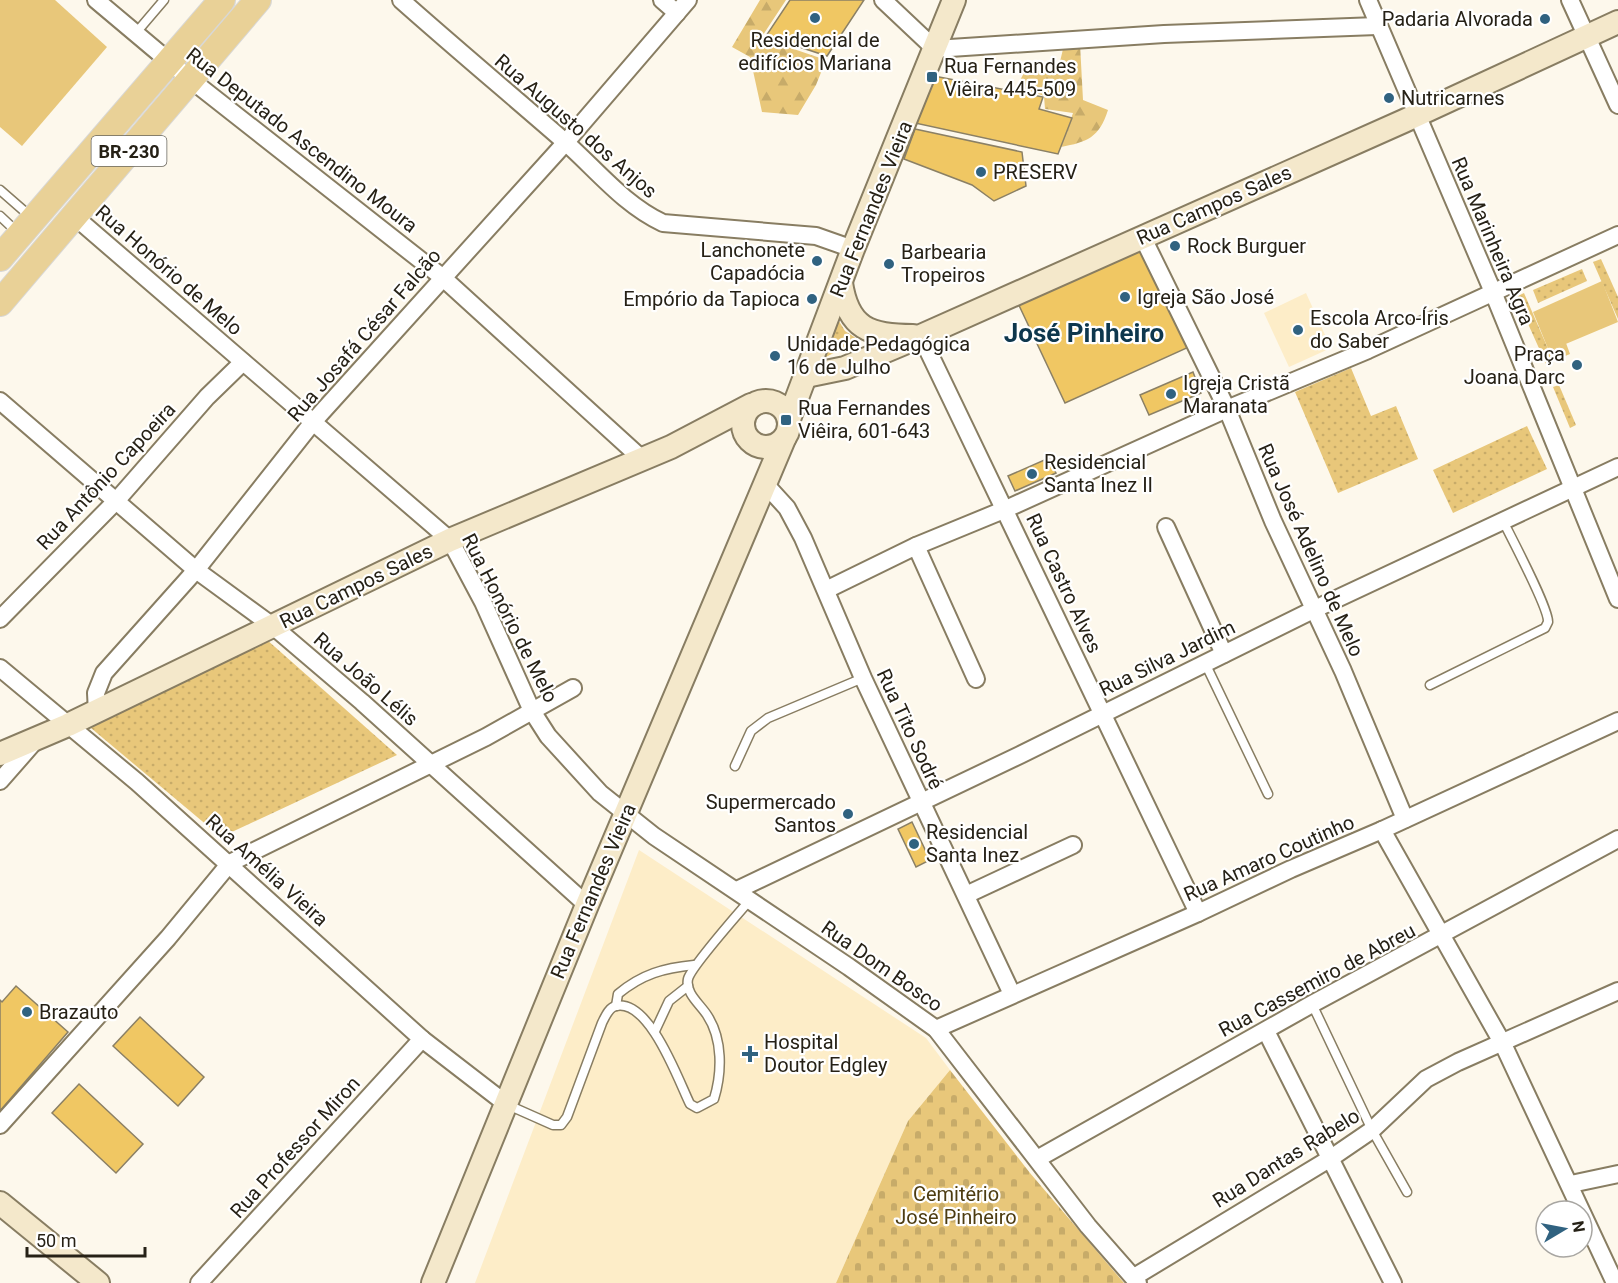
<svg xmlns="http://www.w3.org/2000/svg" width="1618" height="1283" font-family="Roboto,sans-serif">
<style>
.built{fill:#fdedc8}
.grass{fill:url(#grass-dots)}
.forest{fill:url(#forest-firs)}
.cemetery{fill:url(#cemetery-stones)}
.garden{fill:#e8c77a}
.building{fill:#f0c763;stroke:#8b8065;stroke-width:1.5}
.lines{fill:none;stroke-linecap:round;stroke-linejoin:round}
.lane-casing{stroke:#887d62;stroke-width:11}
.street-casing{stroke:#887d62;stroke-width:20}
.secondary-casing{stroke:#887d62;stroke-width:26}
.primary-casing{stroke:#d8d7d5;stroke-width:28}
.lane{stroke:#fff;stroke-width:8}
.street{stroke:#fff;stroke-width:16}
.secondary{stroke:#f4e8cb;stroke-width:22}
.primary{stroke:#e9d197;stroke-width:26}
.poi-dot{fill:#306280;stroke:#fff;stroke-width:2}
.labels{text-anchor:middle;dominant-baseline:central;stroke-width:4.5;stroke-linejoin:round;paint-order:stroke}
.shield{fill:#fff;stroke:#67645c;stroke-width:1.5}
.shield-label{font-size:18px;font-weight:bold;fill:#262116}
.poi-label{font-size:20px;fill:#262116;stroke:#fff;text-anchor:start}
.street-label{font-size:20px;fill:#262116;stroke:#fff}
.park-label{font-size:20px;fill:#4d3c11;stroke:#fff}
.district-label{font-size:26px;font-weight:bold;fill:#0e374d;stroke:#fff}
</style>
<defs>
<pattern id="grass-dots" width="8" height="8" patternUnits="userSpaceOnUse" patternTransform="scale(1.5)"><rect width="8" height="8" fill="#e8c77a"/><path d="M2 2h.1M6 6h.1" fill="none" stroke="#c7ab69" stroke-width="1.8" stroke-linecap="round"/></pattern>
<pattern id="forest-firs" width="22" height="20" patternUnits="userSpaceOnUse" patternTransform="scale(1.5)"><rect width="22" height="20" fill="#e8c77a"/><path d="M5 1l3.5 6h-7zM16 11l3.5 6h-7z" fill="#c7ab69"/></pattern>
<pattern id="cemetery-stones" width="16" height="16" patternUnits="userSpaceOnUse" patternTransform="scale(1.5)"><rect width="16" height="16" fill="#e8c77a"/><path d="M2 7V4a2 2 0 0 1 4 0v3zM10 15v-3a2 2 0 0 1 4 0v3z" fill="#c7ab69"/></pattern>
</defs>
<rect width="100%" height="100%" fill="#fdf8ec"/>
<g class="built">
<path d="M1306 293 1331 348 1289 367 1264 313Z"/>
<path d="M639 850 926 1038 950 1070 908 1121 836 1283H475Z"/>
</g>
<g class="grass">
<path d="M1601 259 1618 297V319L1593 262Z"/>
<path d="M1582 269 1587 281 1538 303 1533 290Z"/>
<path d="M1524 293 1549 351 1566 343 1570 354 1546 364 1516 297Z"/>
<path d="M837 318 845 331 859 340 822 359Z"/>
<path d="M1351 368 1371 416 1396 406 1418 459 1338 493 1295 392Z"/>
<path d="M1559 385 1576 425 1570 428 1553 387Z"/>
<path d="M1527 426 1547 469 1453 513 1433 470Z"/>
<path d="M266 639 397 755 221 837 85 723Z"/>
</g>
<g class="forest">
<path d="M760 0H786L761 38 826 60 816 85 798 115 762 112 750 57 732 47Z"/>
<path d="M1080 44 1083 100 1108 110C1099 138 1087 142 1061 147L1073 113 1045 109 1044 96 1017 86 1026 69 1057 74 1064 45Z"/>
</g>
<path class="cemetery" d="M950 1070 1030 1173 1124 1283H836L908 1121Z"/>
<g class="garden">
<path d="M0 0H55L107 47 22 146 0 127Z"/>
<path d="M1602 281 1618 322 1549 351 1533 312Z"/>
</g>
<g class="building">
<path d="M790 0H864L827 56 766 36Z"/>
<path d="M934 76 1043 97 1039 109 1072 118 1058 154 915 123Z"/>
<path d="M915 129 1022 152 1026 186 994 201 972 185 904 159Z"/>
<path d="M1141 243 1189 347 1065 403 1016 299Z"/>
<path d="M1193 372 1201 393 1149 415 1140 395Z"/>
<path d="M1049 458 1056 473 1015 491 1008 476Z"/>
<path d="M912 822 930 860 916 867 898 829Z"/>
<path d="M16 986 68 1032 0 1111V1000L2 1002Z"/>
<path d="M140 1017 204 1077 178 1106 113 1046Z"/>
<path d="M79 1084 143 1144 116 1173 52 1113Z"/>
</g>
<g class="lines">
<g class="lane-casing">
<g id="lane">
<path d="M135 34 164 0"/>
<path d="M0 190 31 217"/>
<path d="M0 216 17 232"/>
<path d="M1205 663 1268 794"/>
<path d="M1430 685 1545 628 1548 622C1549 609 1512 539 1503 521"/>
<path d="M735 766 751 731 768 718 863 678"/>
<path d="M1312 1004 1372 1130 1407 1192"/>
<path d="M616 1006 618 994C642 974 664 968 694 965"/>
<path d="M655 1031 669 1001 688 986"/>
<path d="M508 1105 553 1125H561L567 1117 602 1023C605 1017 609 1007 616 1006 650 999 679 1082 690 1104L697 1108 714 1099C722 1073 723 1039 707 1015 700 1004 685 993 688 979 691 967 738 914 750 900"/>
</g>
</g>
<g class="street-casing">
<g id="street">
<path d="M96 0 190 79 442 277 642 459"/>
<path d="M401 0C455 48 510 94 564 141 597 170 623 204 663 223L816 236 853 249"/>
<path d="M662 0 677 13"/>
<path d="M883 0 935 49 1164 34 1377 26"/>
<path d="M1368 0 1493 292 1618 599"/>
<path d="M1570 0 1618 105"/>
<path d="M74 216 450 540 483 602 532 711 548 736 600 793 654 836 849 967 936 1029 1088 1226 1138 1283"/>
<path d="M1142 236 1227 409 1273 521 1343 671 1405 819"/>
<path d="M921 336 1198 913"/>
<path d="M0 401 196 570 274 627 362 702 587 905"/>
<path d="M766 485 787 508 803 538 863 678 1012 994"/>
<path d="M1166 527 1224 654"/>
<path d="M916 546 976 679"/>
<path d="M826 590 916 546 1006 509 1227 409 1368 350 1618 235"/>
<path d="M0 619 117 500 207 397 243 362"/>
<path d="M0 668 137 782 422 1039 505 1103"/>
<path d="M97 712 96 693 104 673 196 570 313 422 566 142 688 0"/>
<path d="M0 781 35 741"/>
<path d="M1382 830 1503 1044 1615 1283"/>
<path d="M737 890 1020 755 1315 609 1618 467"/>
<path d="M966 895 1073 845"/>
<path d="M936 1029 1198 913 1291 869 1382 830 1618 721"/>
<path d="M1266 1031 1393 1283"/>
<path d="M0 1125 168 938 230 863 486 737 573 688"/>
<path d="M1037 1159 1312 1004 1618 839"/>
<path d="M1571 1184 1618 1174"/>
<path d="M1134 1277 1331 1158 1372 1130 1426 1079 1458 1062 1618 991"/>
<path d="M199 1283 422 1039"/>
</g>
</g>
<g class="secondary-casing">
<g id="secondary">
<path d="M841 283C848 329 870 336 913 336"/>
<path d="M806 376 845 368 921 336 1404 121 1618 22"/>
<circle cx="766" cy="424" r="23"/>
<path d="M789 419 853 249 954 0"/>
<path d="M0 754 68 725 450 540 671 447 751 405"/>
<path d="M0 1203 98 1283"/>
<path d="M433 1283 587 905 784 439"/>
</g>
</g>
<g class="primary-casing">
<g id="primary">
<path d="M0 258 222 0"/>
<path d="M0 303 258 0"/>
</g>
</g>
<use href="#lane" class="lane"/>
<use href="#street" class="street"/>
<use href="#secondary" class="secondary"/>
<use href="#primary" class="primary"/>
</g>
<g class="poi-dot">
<circle cx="815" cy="18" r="6"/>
<circle cx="1545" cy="19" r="6"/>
<rect x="926" y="71" width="12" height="12" rx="3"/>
<circle cx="1389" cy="98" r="6"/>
<circle cx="981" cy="172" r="6"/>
<circle cx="1175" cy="246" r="6"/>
<circle cx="817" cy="261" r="6"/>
<circle cx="889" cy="264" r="6"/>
<circle cx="1125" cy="297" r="6"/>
<circle cx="812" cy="299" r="6"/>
<circle cx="1298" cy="330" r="6"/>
<circle cx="775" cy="356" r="6"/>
<circle cx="1577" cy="365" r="6"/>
<circle cx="1171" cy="394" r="6"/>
<rect x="780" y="414" width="12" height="12" rx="3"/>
<circle cx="1032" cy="474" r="6"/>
<circle cx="848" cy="814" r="6"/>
<circle cx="914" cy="844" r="6"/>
<circle cx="27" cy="1012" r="6"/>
<path d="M747 1045h6v6h6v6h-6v6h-6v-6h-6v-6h6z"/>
</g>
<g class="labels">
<rect class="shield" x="91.5" y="136" width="75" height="30" rx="4.5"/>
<g class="shield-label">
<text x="129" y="151">BR-230</text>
</g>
<g class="poi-label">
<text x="1533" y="19" text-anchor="end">Padaria Alvorada</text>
<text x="815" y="40" text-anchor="middle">Residencial de<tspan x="815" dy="23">edifícios Mariana</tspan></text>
<text x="944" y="66">Rua Fernandes<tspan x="944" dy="23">Viêira, 445-509</tspan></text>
<text x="1401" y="98">Nutricarnes</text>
<text x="993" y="172">PRESERV</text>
<text x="1187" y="246">Rock Burguer</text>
<text x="805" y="250" text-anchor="end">Lanchonete<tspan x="805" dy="23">Capadócia</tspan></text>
<text x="901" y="252">Barbearia<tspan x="901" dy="23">Tropeiros</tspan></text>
<text x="1137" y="297">Igreja São José</text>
<text x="800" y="299" text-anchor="end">Empório da Tapioca</text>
<text x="1310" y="318">Escola Arco-Íris<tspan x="1310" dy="23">do Saber</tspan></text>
<text x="787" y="344">Unidade Pedagógica<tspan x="787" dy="23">16 de Julho</tspan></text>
<text x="1565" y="354" text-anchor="end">Praça<tspan x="1565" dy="23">Joana Darc</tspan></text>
<text x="1183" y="383">Igreja Cristã<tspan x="1183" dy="23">Maranata</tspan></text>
<text x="798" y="408">Rua Fernandes<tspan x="798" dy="23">Viêira, 601-643</tspan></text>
<text x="1044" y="462">Residencial<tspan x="1044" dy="23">Santa Inez II</tspan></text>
<text x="836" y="802" text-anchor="end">Supermercado<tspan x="836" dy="23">Santos</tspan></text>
<text x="926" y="832">Residencial<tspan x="926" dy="23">Santa Inez</tspan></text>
<text x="39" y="1012">Brazauto</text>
<text x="764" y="1042">Hospital<tspan x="764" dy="23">Doutor Edgley</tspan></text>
</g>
<g class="street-label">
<text transform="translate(576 126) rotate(41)">Rua Augusto dos Anjos</text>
<text transform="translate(302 140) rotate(38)">Rua Deputado Ascendino Moura</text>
<text transform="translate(1214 205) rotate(-24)">Rua Campos Sales</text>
<text transform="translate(871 209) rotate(-68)">Rua Fernandes Vieira</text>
<text transform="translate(1493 241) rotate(67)">Rua Marinheira Agra</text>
<text transform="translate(169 270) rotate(41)">Rua Honório de Melo</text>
<text transform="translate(364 335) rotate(-49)">Rua Josafá César Falcão</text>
<text transform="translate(106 476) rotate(-47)">Rua Antônio Capoeira</text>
<text transform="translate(1311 550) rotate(66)">Rua José Adelino de Melo</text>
<text transform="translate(1064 583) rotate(65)">Rua Castro Alves</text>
<text transform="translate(356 586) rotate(-26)">Rua Campos Sales</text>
<text transform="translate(510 618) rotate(63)">Rua Honório de Melo</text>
<text transform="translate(1167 658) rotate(-26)">Rua Silva Jardim</text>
<text transform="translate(366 679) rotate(41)">Rua João Lélis</text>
<text transform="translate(910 729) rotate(65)">Rua Tito Sodré</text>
<text transform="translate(1269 858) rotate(-24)">Rua Amaro Coutinho</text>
<text transform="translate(267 870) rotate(42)">Rua Amélia Vieira</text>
<text transform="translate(593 891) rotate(-67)">Rua Fernandes Vieira</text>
<text transform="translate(882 966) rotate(35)">Rua Dom Bosco</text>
<text transform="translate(1317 980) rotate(-28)">Rua Cassemiro de Abreu</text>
<text transform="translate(295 1147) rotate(-48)">Rua Professor Miron</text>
<text transform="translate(1286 1158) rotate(-32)">Rua Dantas Rabelo</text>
</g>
<g class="park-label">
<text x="956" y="1194">Cemitério<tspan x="956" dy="23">José Pinheiro</tspan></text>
</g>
<g class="district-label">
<text x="1084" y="333">José Pinheiro</text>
</g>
</g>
<g transform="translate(1564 1229) rotate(80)"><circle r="28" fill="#ffffff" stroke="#a8a6a2" stroke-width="1.5"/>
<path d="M0-4.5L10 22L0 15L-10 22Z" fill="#306280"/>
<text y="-9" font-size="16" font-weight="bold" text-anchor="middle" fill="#262116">N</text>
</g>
<path d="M27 1247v9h118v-9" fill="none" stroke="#262116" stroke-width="3"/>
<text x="36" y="1247" font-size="18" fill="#262116" stroke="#ffffff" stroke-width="4.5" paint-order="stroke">50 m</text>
</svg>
